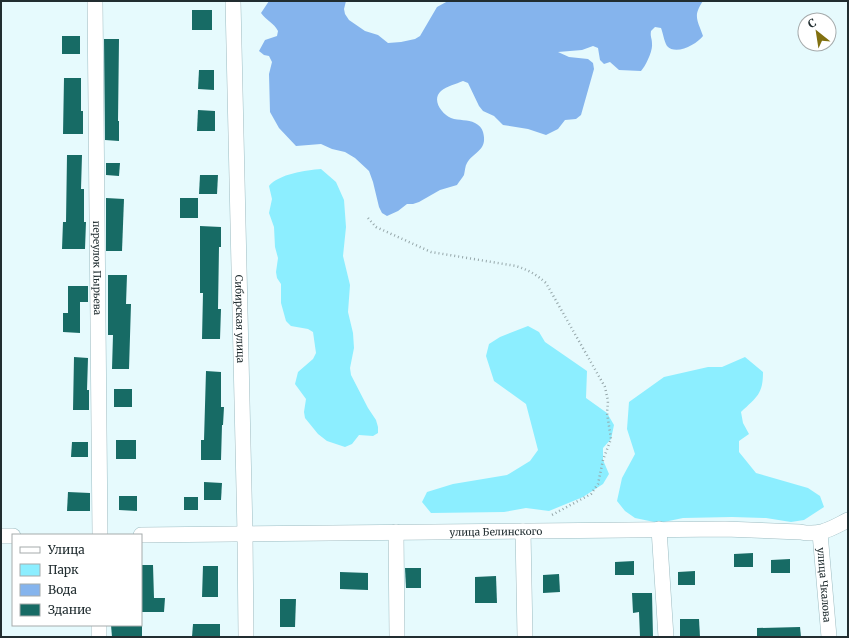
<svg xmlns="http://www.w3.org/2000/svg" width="849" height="638" font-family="Merriweather,serif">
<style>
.green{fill:#8ceeff}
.water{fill:#85b4ed}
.building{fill:#176b65}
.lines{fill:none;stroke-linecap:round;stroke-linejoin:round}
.minor-casing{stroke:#9dbcc2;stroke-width:16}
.path{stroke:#96a7aa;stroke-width:2.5;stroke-dasharray:1 3;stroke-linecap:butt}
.minor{stroke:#fff;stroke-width:15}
.labels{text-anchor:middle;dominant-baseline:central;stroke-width:4;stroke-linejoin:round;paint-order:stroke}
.street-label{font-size:10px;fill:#212d30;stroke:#fff}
</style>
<rect width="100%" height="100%" fill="#e6fafd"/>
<g class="green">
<path d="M321 169 336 182 344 200 346 227 343 256 350 285 348 312 353 333 354 348 350 368 351 375 368 408 376 420 378 427V433L373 436 359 435 352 444 345 447 327 441 318 434 305 418 304 412 306 399 295 384 298 372 313 359 316 353 313 332 308 329 291 326 286 321 281 303V284L277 278 276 272 278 258 275 247 274 227 269 213 272 199 269 186C279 174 306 170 321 169Z"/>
<path d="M528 326 539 332 545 342 587 371 586 398 607 413 614 425 611 439 603 448V460L609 474 603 484 583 497 549 511 526 508 504 512 431 513 422 502 427 492 453 484 507 475 530 461 538 450 526 404 494 381 486 356 489 344 500 337Z"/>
<path d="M745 357 763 372C763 394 757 397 741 412L743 423 749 434 739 441V452L756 473 808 488 820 496 824 507 804 520 791 522 766 518 732 517 683 518 659 523 635 518 625 511 617 501 622 478 635 454 627 429 629 402 664 377 708 367H722Z"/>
</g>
<path class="water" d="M269 1H346L344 9 345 14 349 20 365 31 378 35 388 43 401 42 415 39 420 36 437 7 448 1H703C693 16 697 19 703 36 697 44 676 56 667 46 664 41 663 33 661 28L655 27 651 31C650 37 652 38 652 44 653 51 645 67 641 71L619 70 610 62 604 64 600 60 598 48 593 46 582 50 558 52 569 57 588 59 593 63 594 69 581 115 576 119 565 120 558 129 546 135 528 129 503 125 494 116 483 111 479 106 468 83 463 81C456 84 447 86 441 91 431 100 442 114 451 118 459 121 468 119 475 123 479 125 482 128 483 132 488 151 474 151 467 163 465 166 465 171 464 175 462 178 459 182 457 185L440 190 419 202 413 204H407L398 211 387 216 382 213 379 207 373 182 369 171 355 158 345 152 332 149 321 144 296 146 279 128 270 112 269 74 272 62 269 56 264 55 259 51 265 40 277 36 278 31C274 23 266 20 261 13Z"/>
<g class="building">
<rect x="192" y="10" width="20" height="20"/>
<rect x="62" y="36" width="18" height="18"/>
<path d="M104 39H119L118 121H119V141L105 140Z"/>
<path d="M199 70H214V90L198 89Z"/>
<path d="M64 78H81V111H83V134H63Z"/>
<path d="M198 110 215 111V131H197Z"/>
<path d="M67 155H82L81 189H84V222H86L85 249H62L63 222H66Z"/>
<path d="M106 163H120L119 176 106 175Z"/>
<path d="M200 175H218L217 194H199Z"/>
<path d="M106 198 124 199 122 251H106Z"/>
<rect x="180" y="198" width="18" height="20"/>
<path d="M200 226 221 227V247H219L218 309H221L220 339H202L203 293H200Z"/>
<path d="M108 275H127L126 304H131L129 369H112L113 335H108Z"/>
<path d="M68 286H88V302H80V333L63 332V313H68Z"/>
<path d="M74 357 88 358 87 390H89V410H73Z"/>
<path d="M206 371 221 372V407H224L223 425H222L221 460H201V440H204Z"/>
<rect x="114" y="389" width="18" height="18"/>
<rect x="116" y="440" width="20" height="19"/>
<path d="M72 442H88V457H71Z"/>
<path d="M204 482 222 483 221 500H204Z"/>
<path d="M68 492 90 493V511H67Z"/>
<path d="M119 496H137V511L119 510Z"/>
<rect x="184" y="497" width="14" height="13"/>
<path d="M753 553V567H734V554Z"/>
<path d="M790 559V573H771V560Z"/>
<path d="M634 561V575H615V562Z"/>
<path d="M141 565H153L154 598H165L164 612H141Z"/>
<path d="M203 566H218V597H202Z"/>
<path d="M405 568H421V588H406Z"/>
<path d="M695 571V585H678V572Z"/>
<path d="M340 572 368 573V590L340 589Z"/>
<path d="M559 574 560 592 543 593V575Z"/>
<path d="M496 576 497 603H475V577Z"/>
<path d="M632 593H652L653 637H640L639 612 633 613Z"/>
<path d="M280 599H296L295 627H280Z"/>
<path d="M680 619H699L700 637H680Z"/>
<path d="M193 624H220V637H192Z"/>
<path d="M111 625H142V637H112Z"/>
<path d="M800 627 801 637H757V628Z"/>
</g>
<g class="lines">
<g class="minor-casing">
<g id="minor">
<path id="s1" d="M95 1 100 535"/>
<path id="s2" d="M233 1 245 534 246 637"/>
<path d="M659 529 666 637"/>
<path d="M523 531 525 637"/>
<path d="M396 532 397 637"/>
<path id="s3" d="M820 533 829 637"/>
<path id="s4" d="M141 535 725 529 800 532C821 536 830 529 848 520"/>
<path d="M1 536H13"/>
<path d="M99 637V625"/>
</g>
</g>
<path class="path" d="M368 218 376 227 431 252 516 266C528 270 536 274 546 283L605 387 608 401 607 413 611 439 603 460 598 484 591 494 550 516"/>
<use href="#minor" class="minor"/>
</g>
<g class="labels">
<g class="street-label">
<text stroke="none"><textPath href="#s1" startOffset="267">переулок Пырьева</textPath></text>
<text stroke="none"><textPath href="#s2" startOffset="318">Сибирская улица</textPath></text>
<text stroke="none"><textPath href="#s4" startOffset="355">улица Белинского</textPath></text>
<text stroke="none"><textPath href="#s3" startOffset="52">улица Чкалова</textPath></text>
</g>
</g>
<rect width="849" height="638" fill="none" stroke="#212d30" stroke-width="4"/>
<rect x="12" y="534" width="130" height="92" fill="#ffffff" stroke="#a6abac"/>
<rect x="20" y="547" width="20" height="6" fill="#ffffff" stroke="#a6abac"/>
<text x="48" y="554" font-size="12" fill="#212d30">Улица</text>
<rect x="20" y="564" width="20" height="12" fill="#8ceeff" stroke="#a6abac"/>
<text x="48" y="574" font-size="12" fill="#212d30">Парк</text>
<rect x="20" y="584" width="20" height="12" fill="#85b4ed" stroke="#a6abac"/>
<text x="48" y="594" font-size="12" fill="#212d30">Вода</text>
<rect x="20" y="604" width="20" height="12" fill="#176b65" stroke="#a6abac"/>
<text x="48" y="614" font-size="12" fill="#212d30">Здание</text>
<g transform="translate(817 32) rotate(330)"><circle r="19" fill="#ffffff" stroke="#a6abac"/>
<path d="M0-3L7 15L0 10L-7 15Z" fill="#817010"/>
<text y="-6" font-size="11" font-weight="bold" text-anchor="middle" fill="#212d30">С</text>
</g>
</svg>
